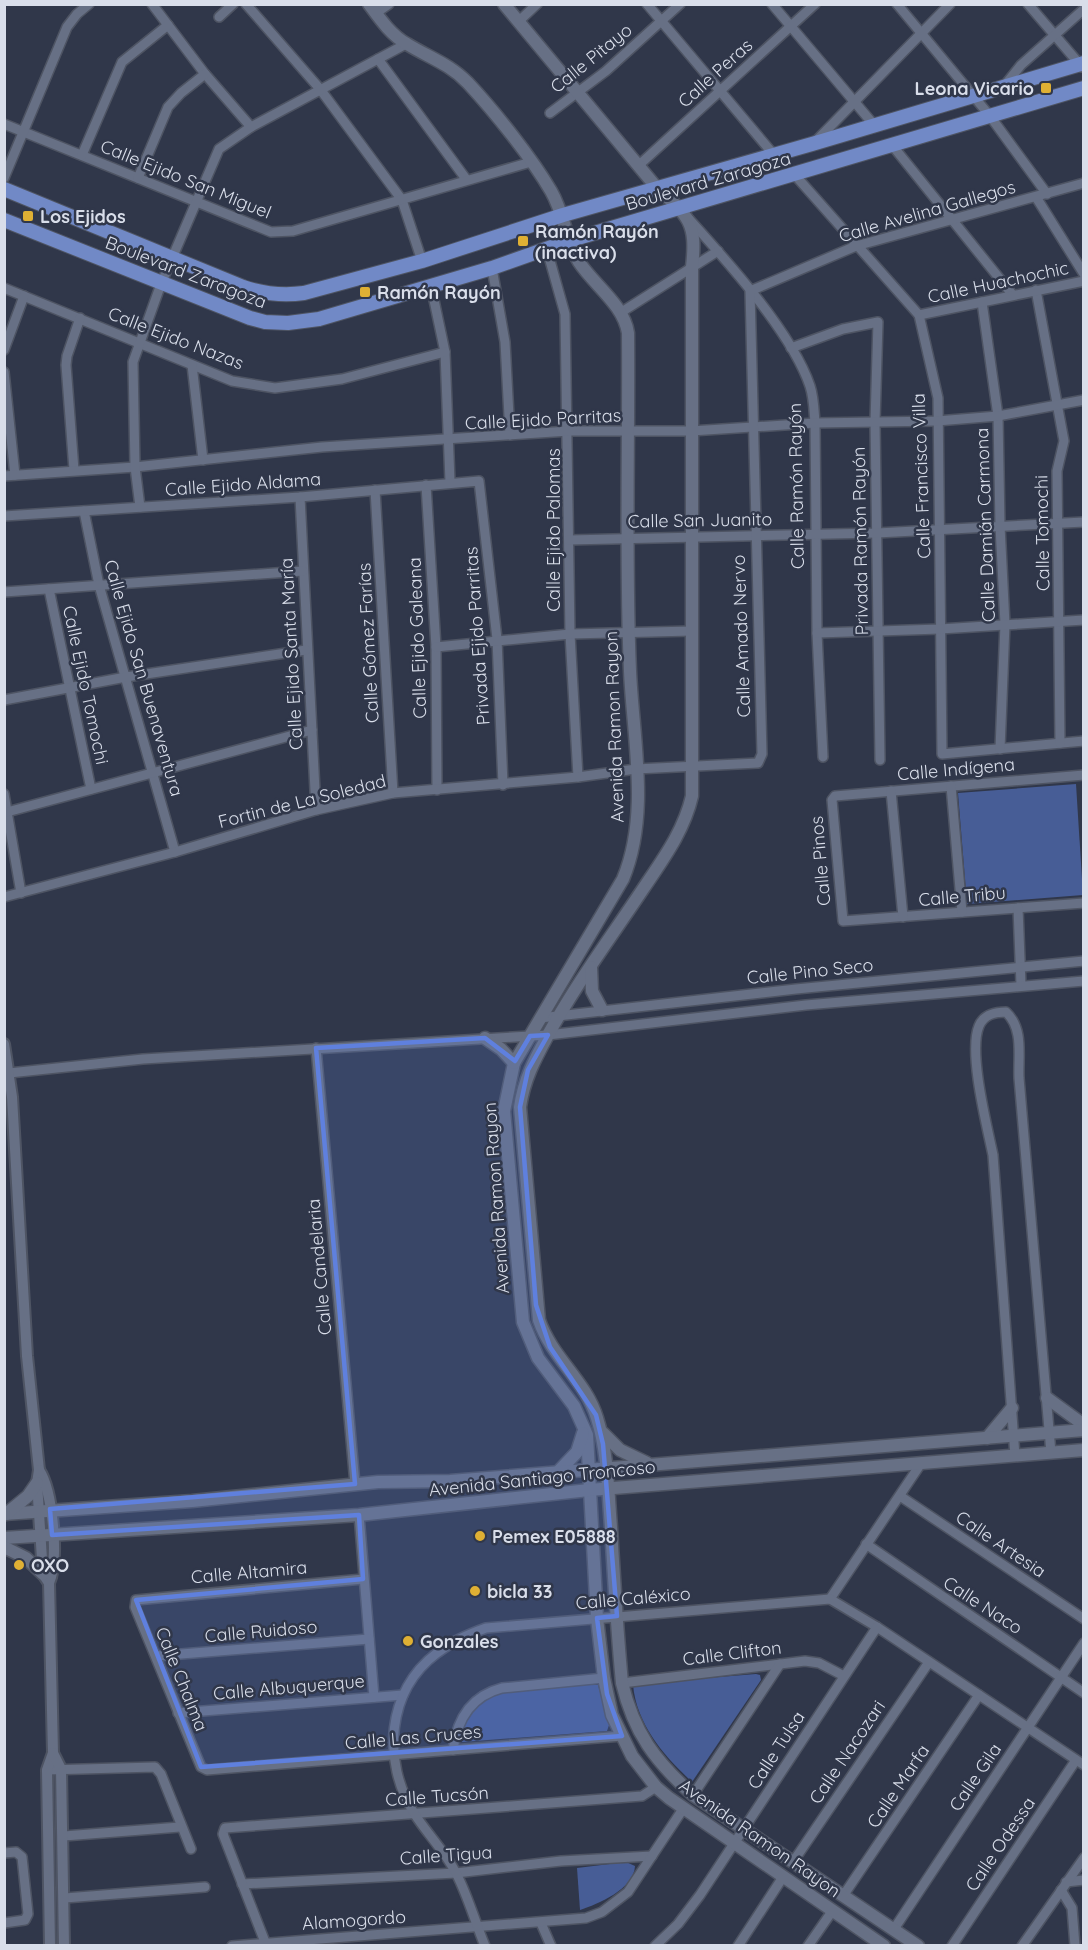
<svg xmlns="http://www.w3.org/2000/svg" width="1088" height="1950" font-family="Quicksand,sans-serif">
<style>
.green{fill:#475d96}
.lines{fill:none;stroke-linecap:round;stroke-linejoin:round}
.minor-casing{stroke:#4e5463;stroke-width:12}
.tertiary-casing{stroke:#4e5463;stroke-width:14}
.secondary-casing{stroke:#4e5463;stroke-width:15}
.primary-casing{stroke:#4e5463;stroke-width:16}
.minor{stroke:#677085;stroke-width:9}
.tertiary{stroke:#677085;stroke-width:10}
.secondary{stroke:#677085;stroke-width:12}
.primary{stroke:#7189c6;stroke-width:14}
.marked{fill:#5f80de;fill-opacity:0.2;stroke:#5f80de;stroke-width:4.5;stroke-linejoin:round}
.poi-dot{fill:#dfb034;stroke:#30374a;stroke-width:2}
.labels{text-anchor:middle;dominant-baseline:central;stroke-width:5;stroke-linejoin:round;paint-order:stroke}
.street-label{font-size:18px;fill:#d9deea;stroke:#30374a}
.poi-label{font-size:18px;font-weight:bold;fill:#d9deea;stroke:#30374a;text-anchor:start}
</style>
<rect width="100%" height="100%" fill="#30374a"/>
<g class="green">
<path d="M1076 784 1083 895 967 904 958 793Z"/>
<path d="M756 1674 760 1675 761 1680 692 1782C664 1756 636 1724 633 1684Z"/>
<path d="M579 1685H598L609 1725 607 1731 462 1742C458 1719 477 1701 497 1693Z"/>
<path d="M626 1862 635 1866C634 1889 598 1904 580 1910L577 1868Z"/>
</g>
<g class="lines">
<g class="minor-casing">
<g id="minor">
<path d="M152 4 205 74 251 127"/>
<path d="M246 4 320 89 402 200 422 261"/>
<path d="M647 4 774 155"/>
<path d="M772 4 874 125"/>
<path d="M897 4 990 116 1047 194"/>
<path d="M1028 4 1082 67"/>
<path d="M376 13 389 4"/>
<path d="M219 17 233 4"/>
<path d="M518 22 537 4"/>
<path d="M378 59 466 179"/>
<path d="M1005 85 1021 65 1084 9"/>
<path d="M550 113 606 71 680 4"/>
<path d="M4 124 271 232 293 231 531 162"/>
<path d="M815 142 950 4"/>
<path d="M892 145 1012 294"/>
<path d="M82 155 122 62 168 25"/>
<path d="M638 166 815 4"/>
<path d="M794 174 919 315 938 398 942 754 1084 741"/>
<path d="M4 178 67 27 77 14 89 4"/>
<path d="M138 178 168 107 181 93 205 74"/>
<path d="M1036 197 1084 274"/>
<path d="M689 219C728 262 792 333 810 386 814 398 814 411 815 423L817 633 823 757"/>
<path d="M547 250 565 314 570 634 578 777"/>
<path d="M492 268 505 342 510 435"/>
<path d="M431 286 445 352 450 482"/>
<path d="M4 288 232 381 275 388 342 379 445 352"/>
<path d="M1036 290 1064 441 1057 471 1060 743"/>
<path d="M982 302 998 416 1000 526 1005 624 1000 749"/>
<path d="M620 313 718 251"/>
<path d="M919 315 1084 281"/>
<path d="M791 348 843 329 878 322 875 422 880 760"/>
<path d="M4 350 24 296"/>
<path d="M192 365 203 460"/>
<path d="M4 372 15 475"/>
<path d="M74 470 66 365 67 356 80 318"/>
<path d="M4 476 135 467 322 447 569 431H691L815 423 937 421 998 416 1084 400"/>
<path d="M426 485 436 647 437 790"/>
<path d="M375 490 393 793"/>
<path d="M300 497 316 810"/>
<path d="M140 507 135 467 133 362 161 284 219 149 251 127 406 44"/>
<path d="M84 511 99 585 175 852"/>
<path d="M4 516 300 497 479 481 497 639 503 785"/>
<path d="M569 540 877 533 1084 522"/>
<path d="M49 589 91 789"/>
<path d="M4 592 303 571"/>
<path d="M817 633 940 629 1084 620"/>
<path d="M436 647 570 634 692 631"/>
<path d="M4 700 126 677 306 650"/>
<path d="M1084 775 835 796 832 800 843 921 1084 903"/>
<path d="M951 786 962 912"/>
<path d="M891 791 903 917"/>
<path d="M4 794 21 893"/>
<path d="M7 812 312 730"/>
<path d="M4 897 175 852 316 810 393 793 578 777 636 769 758 763 762 754 750 291 856 246 1084 183"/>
<path d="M1018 908 1021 985"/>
<path d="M540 1018 796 989 1084 961"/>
<path d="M316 1048 355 1484"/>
<path d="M9 1073 143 1059 548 1035 806 1005 1084 981"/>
<path d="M1015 1456 993 1155C987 1126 968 1052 979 1026 984 1014 995 1012 1006 1012 1024 1029 1018 1055 1019 1078L1051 1453"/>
<path d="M900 1496 1084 1619"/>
<path d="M359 1515 374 1697"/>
<path d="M866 1544 1084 1693"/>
<path d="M363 1579 136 1600 135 1607 201 1767 207 1770 622 1736"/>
<path d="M830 1599 922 1462"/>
<path d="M156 1656 369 1639"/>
<path d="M622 1683 805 1661 819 1663 844 1676"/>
<path d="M178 1713 403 1695"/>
<path d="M453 1750C457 1719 471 1696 502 1688L604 1678"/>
<path d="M47 1770 155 1767 161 1774 191 1849"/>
<path d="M693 1795 780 1664"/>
<path d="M64 1836 180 1827"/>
<path d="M4 1853 16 1852 22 1857 28 1914 25 1920 4 1923"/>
<path d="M793 1862 929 1662"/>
<path d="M1066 1882 1084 1880"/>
<path d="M242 1884 456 1873 561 1861 652 1856"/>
<path d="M1061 1890 1072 1908 1075 1946"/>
<path d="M843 1896 979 1695"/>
<path d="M65 1898 205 1887"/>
<path d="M541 1923 551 1946"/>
<path d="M894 1929 1084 1643"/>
<path d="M265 1942 223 1834 225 1828 642 1796 656 1787"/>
<path d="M232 1946 586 1918 602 1912 628 1892 683 1809"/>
<path d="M485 1946C475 1922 468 1896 456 1873 445 1851 427 1834 414 1813 382 1762 386 1691 437 1653 452 1641 469 1634 486 1628L830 1599 877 1627 1084 1765"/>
<path d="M655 1946 678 1924 700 1895 877 1627"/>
<path d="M738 1946 783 1877"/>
<path d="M808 1946 833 1910"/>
<path d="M952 1946 1076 1760"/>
<path d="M1022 1946 1084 1858"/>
</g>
</g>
<g class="tertiary-casing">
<g id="tertiary">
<path d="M4 1044 12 1097 27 1356 39 1470 37 1483 43 1574 49 1583"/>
<path d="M39 1470C53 1491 59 1560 49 1583L53 1753 47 1770 50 1946"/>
<path d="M53 1753 61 1769 64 1946"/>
</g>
</g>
<g class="secondary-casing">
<g id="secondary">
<path d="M369 4C380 19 391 35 407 44 428 57 450 64 468 83 495 112 531 157 551 191 564 213 567 243 579 262 594 285 624 305 628 333 629 445 625 559 630 671 633 739 650 814 623 879L514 1063 504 1111 523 1322 538 1358 574 1406 587 1435 597 1618 604 1678 612 1715 632 1756 656 1787 669 1798 884 1946"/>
<path d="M504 4 657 188C689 216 697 223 692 267V796C684 831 663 859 643 889 611 937 576 984 548 1035 535 1059 524 1079 520 1107L539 1320C552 1358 586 1381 597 1418 608 1453 608 1491 611 1527 614 1579 617 1631 622 1683 634 1733 655 1761 693 1795L918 1946"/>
<path d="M591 967 592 991 602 1010"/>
<path d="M485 1038 501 1049 514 1063"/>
<path d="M1047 1398 1084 1425"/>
<path d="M603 1433 620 1450 647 1463"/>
<path d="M987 1438 1012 1408"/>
<path d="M559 1471 577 1452 583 1433"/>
<path d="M4 1514 192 1501 378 1482 450 1481 1084 1430"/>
<path d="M6 1514 28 1496 37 1483"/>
<path d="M4 1538 359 1515 589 1490 1084 1450"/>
<path d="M4 1547 26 1558 43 1574"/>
</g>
</g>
<g class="primary-casing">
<g id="primary">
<path d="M4 189 243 287C264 294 282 296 304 293L422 261 563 215 812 144 1084 63"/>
<path d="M4 220 250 318 265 322 288 323 319 319 492 268 571 240 1084 88"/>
</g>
</g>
<use href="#minor" class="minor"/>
<use href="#tertiary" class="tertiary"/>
<use href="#secondary" class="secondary"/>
<use href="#primary" class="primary"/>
</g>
<path class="marked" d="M548 1035 528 1070 520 1107 536 1305 550 1347 596 1415 603 1444 617 1616 597 1618 607 1694 622 1736 201 1767 136 1600 363 1579 359 1515 52 1535 50 1509 355 1484 316 1048 485 1038 515 1061 530 1036Z"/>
<g class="poi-dot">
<rect x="1040" y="82" width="12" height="12" rx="3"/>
<rect x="22" y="210" width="12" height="12" rx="3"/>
<rect x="517" y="235" width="12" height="12" rx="3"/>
<rect x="359" y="286" width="12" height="12" rx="3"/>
<circle cx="480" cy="1536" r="6"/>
<circle cx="19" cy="1565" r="6"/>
<circle cx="475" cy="1591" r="6"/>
<circle cx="408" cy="1641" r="6"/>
</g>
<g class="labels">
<g class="street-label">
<text transform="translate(591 58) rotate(-39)">Calle Pitayo</text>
<text transform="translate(715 73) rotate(-42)">Calle Peras</text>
<text transform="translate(186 179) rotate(22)">Calle Ejido San Miguel</text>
<text transform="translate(708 181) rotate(-16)">Boulevard Zaragoza</text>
<text transform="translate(927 211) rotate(-16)">Calle Avelina Gallegos</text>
<text transform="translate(186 272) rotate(21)">Boulevard Zaragoza</text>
<text transform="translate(998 282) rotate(-12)">Calle Huachochic</text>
<text transform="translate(176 338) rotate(21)">Calle Ejido Nazas</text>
<text transform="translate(543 419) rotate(-3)">Calle Ejido Parritas</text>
<text transform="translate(921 476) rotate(-92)">Calle Francisco Villa</text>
<text transform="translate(243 484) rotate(-4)">Calle Ejido Aldama</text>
<text transform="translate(796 486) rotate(-91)">Calle Ramón Rayón</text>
<text transform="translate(700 520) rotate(-1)">Calle San Juanito</text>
<text transform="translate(985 525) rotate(-92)">Calle Damián Carmona</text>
<text transform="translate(553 530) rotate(-90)">Calle Ejido Palomas</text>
<text transform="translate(1042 533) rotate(-91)">Calle Tomochi</text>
<text transform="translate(860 541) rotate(-91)">Privada Ramón Rayón</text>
<text transform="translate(477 636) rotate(-94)">Privada Ejido Parritas</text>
<text transform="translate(741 636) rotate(-92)">Calle Amado Nervo</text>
<text transform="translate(417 638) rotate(-92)">Calle Ejido Galeana</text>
<text transform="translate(368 643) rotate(-93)">Calle Gómez Farías</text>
<text transform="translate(291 654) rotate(-93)">Calle Ejido Santa María</text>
<text transform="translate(144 678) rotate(74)">Calle Ejido San Buenaventura</text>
<text transform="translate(86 685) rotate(78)">Calle Ejido Tomochi</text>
<text transform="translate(614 727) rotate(-92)">Avenida Ramon Rayon</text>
<text transform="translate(956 769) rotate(-5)">Calle Indígena</text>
<text transform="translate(302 801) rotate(-14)">Fortin de La Soledad</text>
<text transform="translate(820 861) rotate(-95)">Calle Pinos</text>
<text transform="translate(962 896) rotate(-5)">Calle Tribu</text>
<text transform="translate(810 971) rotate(-6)">Calle Pino Seco</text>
<text transform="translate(496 1198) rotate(-94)">Avenida Ramon Rayon</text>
<text transform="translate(319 1267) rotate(-95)">Calle Candelaria</text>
<text transform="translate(542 1478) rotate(-6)">Avenida Santiago Troncoso</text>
<text transform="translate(1001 1544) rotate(34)">Calle Artesia</text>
<text transform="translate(249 1572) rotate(-5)">Calle Altamira</text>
<text transform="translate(633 1598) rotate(-5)">Calle Caléxico</text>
<text transform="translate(983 1605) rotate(33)">Calle Naco</text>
<text transform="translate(261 1631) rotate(-5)">Calle Ruidoso</text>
<text transform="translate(732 1653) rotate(-7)">Calle Clifton</text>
<text transform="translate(182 1679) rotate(68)">Calle Chalma</text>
<text transform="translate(289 1687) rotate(-5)">Calle Albuquerque</text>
<text transform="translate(413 1737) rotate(-5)">Calle Las Cruces</text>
<text transform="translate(776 1750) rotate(-57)">Calle Tulsa</text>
<text transform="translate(847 1752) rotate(-56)">Calle Nacozari</text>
<text transform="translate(975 1777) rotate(-56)">Calle Gila</text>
<text transform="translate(898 1786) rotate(-56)">Calle Marfa</text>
<text transform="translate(437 1796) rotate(-4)">Calle Tucsón</text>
<text transform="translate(760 1838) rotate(35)">Avenida Ramon Rayon</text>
<text transform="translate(1000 1844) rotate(-56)">Calle Odessa</text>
<text transform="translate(446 1855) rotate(-4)">Calle Tigua</text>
<text transform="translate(354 1920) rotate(-4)">Alamogordo</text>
</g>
<g class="poi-label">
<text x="1034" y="88" text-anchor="end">Leona Vicario</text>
<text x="40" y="216">Los Ejidos</text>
<text x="535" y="231">Ramón Rayón<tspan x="535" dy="21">(inactiva)</tspan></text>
<text x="377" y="292">Ramón Rayón</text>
<text x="492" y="1536">Pemex E05888</text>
<text x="31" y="1565">OXO</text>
<text x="487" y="1591">bicla 33</text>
<text x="420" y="1641">Gonzales</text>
</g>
</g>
<rect width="1088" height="1950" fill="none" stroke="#d9deea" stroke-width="12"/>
</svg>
